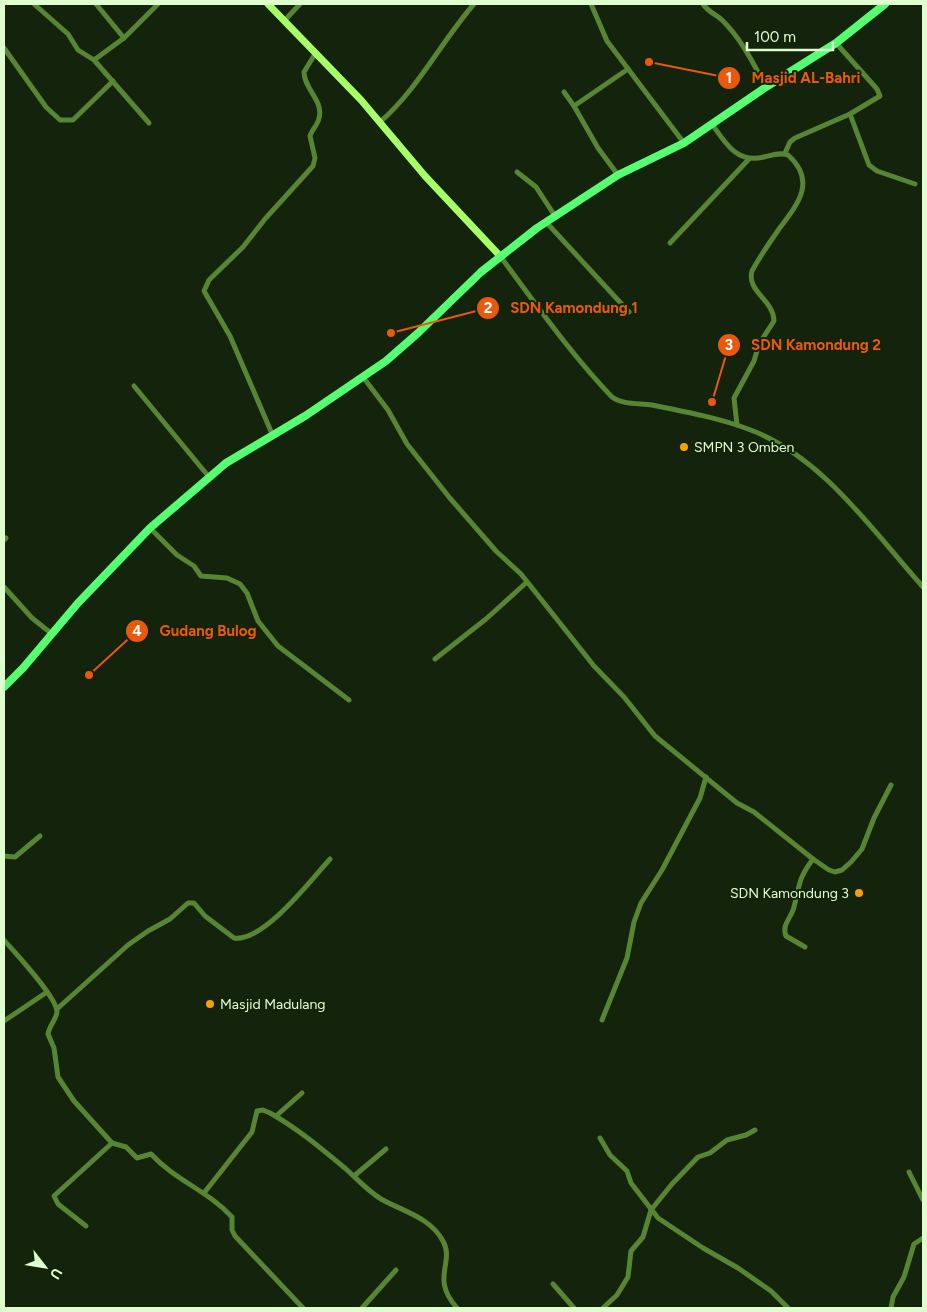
<svg xmlns="http://www.w3.org/2000/svg" width="927" height="1312" font-family="Figtree,sans-serif">
<style>
.lines{fill:none;stroke-linecap:round;stroke-linejoin:round}
.street{stroke:#578534;stroke-width:5}
.secondary{stroke:#a8ff65;stroke-width:7}
.primary{stroke:#55ff71;stroke-width:8}
.poi-dot{fill:#f99f00;stroke:#13230c;stroke-width:2}
.labels{text-anchor:middle;dominant-baseline:central;stroke-width:4;stroke-linejoin:round;paint-order:stroke}
.poi-label{font-size:14px;fill:#dfffce;stroke:#13230c;text-anchor:start}
.leader{fill:none;stroke:#e8590c;stroke-width:2}
.callout-dot{fill:#e8590c;stroke:#13230c;stroke-width:2}
.mark-label{font-size:15px;text-anchor:middle;font-weight:bold;fill:#fff}
.callout-label{font-size:15px;text-anchor:middle;font-weight:bold;fill:#e8590c;stroke:#13230c;stroke-width:4;stroke-linejoin:round;paint-order:stroke}
</style>
<rect width="100%" height="100%" fill="#13230c"/>
<g class="lines">
<g class="street">
<path d="M34 4 68 34 78 50 94 60"/>
<path d="M96 4 124 38"/>
<path d="M591 4 607 41 684 143"/>
<path d="M703 4C709 13 716 14 723 21 742 40 753 63 766 87"/>
<path d="M284 21 300 4"/>
<path d="M4 48 46 107 60 120H73L113 81"/>
<path d="M564 92 574 106"/>
<path d="M850 114 869 165 877 171 915 184"/>
<path d="M380 122C418 89 441 42 474 4"/>
<path d="M149 123 94 60 124 38 158 4"/>
<path d="M712 124C725 143 737 164 764 157 772 155 780 152 788 155 817 181 798 204 779 229 770 242 760 256 752 271 746 291 774 300 774 321L759 344 754 361 734 398 737 425"/>
<path d="M785 153 790 142 795 138 850 114 880 96 877 89 836 43"/>
<path d="M517 172 536 187 555 216"/>
<path d="M618 175 598 148 574 106 628 69"/>
<path d="M546 222 629 312"/>
<path d="M670 243 749 159"/>
<path d="M500 256C536 304 570 353 612 397 623 405 639 403 652 405 682 411 719 418 748 429 821 455 872 530 923 587"/>
<path d="M363 377 388 410 407 444 449 497 496 551 521 574 594 666 624 697 655 736 737 803 754 812 813 859 829 870 835 872 842 870 851 862 862 849 874 818 891 785"/>
<path d="M134 386 209 477"/>
<path d="M273 436 230 336 204 291 209 280 243 247 265 219 313 166 315 158 310 136C312 129 318 125 319 118 324 101 304 89 304 72L315 54"/>
<path d="M150 528 177 555 194 566 201 576 227 578 240 584 247 593 258 621 278 646 349 700"/>
<path d="M4 540 6 538"/>
<path d="M4 587 32 618 52 634"/>
<path d="M435 659 486 619 527 582"/>
<path d="M4 856 15 857 40 836"/>
<path d="M4 940C15 953 57 997 57 1012 56 1020 49 1026 48 1034L54 1048 58 1077 74 1101 112 1143 126 1147 137 1158 151 1154C175 1180 208 1191 232 1217V1230L235 1236 303 1308"/>
<path d="M805 947 786 936C781 925 792 917 794 907 800 884 798 879 813 859"/>
<path d="M57 1009 128 945 148 931 170 919 188 903H194L205 916 234 938C264 942 311 880 330 859"/>
<path d="M602 1020 627 958 634 922 641 903 662 870 700 798 706 777"/>
<path d="M4 1021 47 992"/>
<path d="M276 1116 302 1093"/>
<path d="M600 1138 610 1155 627 1171 631 1183 658 1218 703 1248 738 1268 771 1291 788 1308"/>
<path d="M909 1172 923 1200"/>
<path d="M354 1176 386 1149"/>
<path d="M204 1193 252 1132 257 1111 263 1110 270 1113C297 1128 322 1149 346 1169 357 1179 368 1191 381 1199 402 1211 430 1217 443 1241 455 1263 430 1278 457 1308"/>
<path d="M86 1226 58 1204 54 1196 112 1143"/>
<path d="M553 1284 574 1308"/>
<path d="M362 1308 396 1270"/>
<path d="M603 1308 617 1295 628 1277 631 1251 643 1237 651 1210 672 1184 698 1157 710 1153 727 1140 746 1135 755 1130"/>
<path d="M891 1308 893 1297 904 1277 914 1244 923 1238"/>
</g>
<path class="secondary" d="M268 4 361 100 425 176 500 256"/>
<path class="primary" d="M4 687 23 668 78 603 150 528 226 463 305 416 386 361 418 333 481 272 537 228 618 175 684 143 766 87 836 43 885 4"/>
</g>
<g class="poi-dot">
<circle cx="684" cy="447" r="5"/>
<circle cx="859" cy="893" r="5"/>
<circle cx="210" cy="1004" r="5"/>
</g>
<g class="labels">
<g class="poi-label">
<text x="694" y="447">SMPN 3 Omben</text>
<text x="849" y="893" text-anchor="end">SDN Kamondung 3</text>
<text x="220" y="1004">Masjid Madulang</text>
</g>
</g>
<path class="leader" d="M649 62L729 78M391 333L488 308M712 402L729 345M89 675L137 631"/>
<g class="callout-dot">
<circle cx="649" cy="62" r="5"/>
<circle cx="391" cy="333" r="5"/>
<circle cx="712" cy="402" r="5"/>
<circle cx="89" cy="675" r="5"/>
<circle cx="729" cy="78" r="12"/>
<circle cx="488" cy="308" r="12"/>
<circle cx="729" cy="345" r="12"/>
<circle cx="137" cy="631" r="12"/>
</g>
<g class="mark-label">
<text x="729" y="83">1</text>
<text x="488" y="313">2</text>
<text x="729" y="350">3</text>
<text x="137" y="636">4</text>
</g>
<g class="callout-label">
<text x="806" y="83">Masjid AL-Bahri</text>
<text x="574" y="313">SDN Kamondung 1</text>
<text x="816" y="350">SDN Kamondung 2</text>
<text x="208" y="636">Gudang Bulog</text>
</g>
<rect width="927" height="1312" fill="none" stroke="#dfffce" stroke-width="10"/>
<g transform="translate(45 1267) rotate(121)" stroke="#13230c" stroke-width="4" paint-order="stroke">
<path d="M0-4L9 19L0 12L-9 19Z" fill="#dfffce"/>
<text y="-8" font-size="14" font-weight="bold" text-anchor="middle" fill="#dfffce">U</text>
</g>
<path d="M747 42v8h86v-8" fill="none" stroke="#dfffce" stroke-width="2.5"/>
<text x="754" y="42" font-size="15" fill="#dfffce" stroke="#13230c" stroke-width="4" paint-order="stroke">100 m</text>
</svg>
